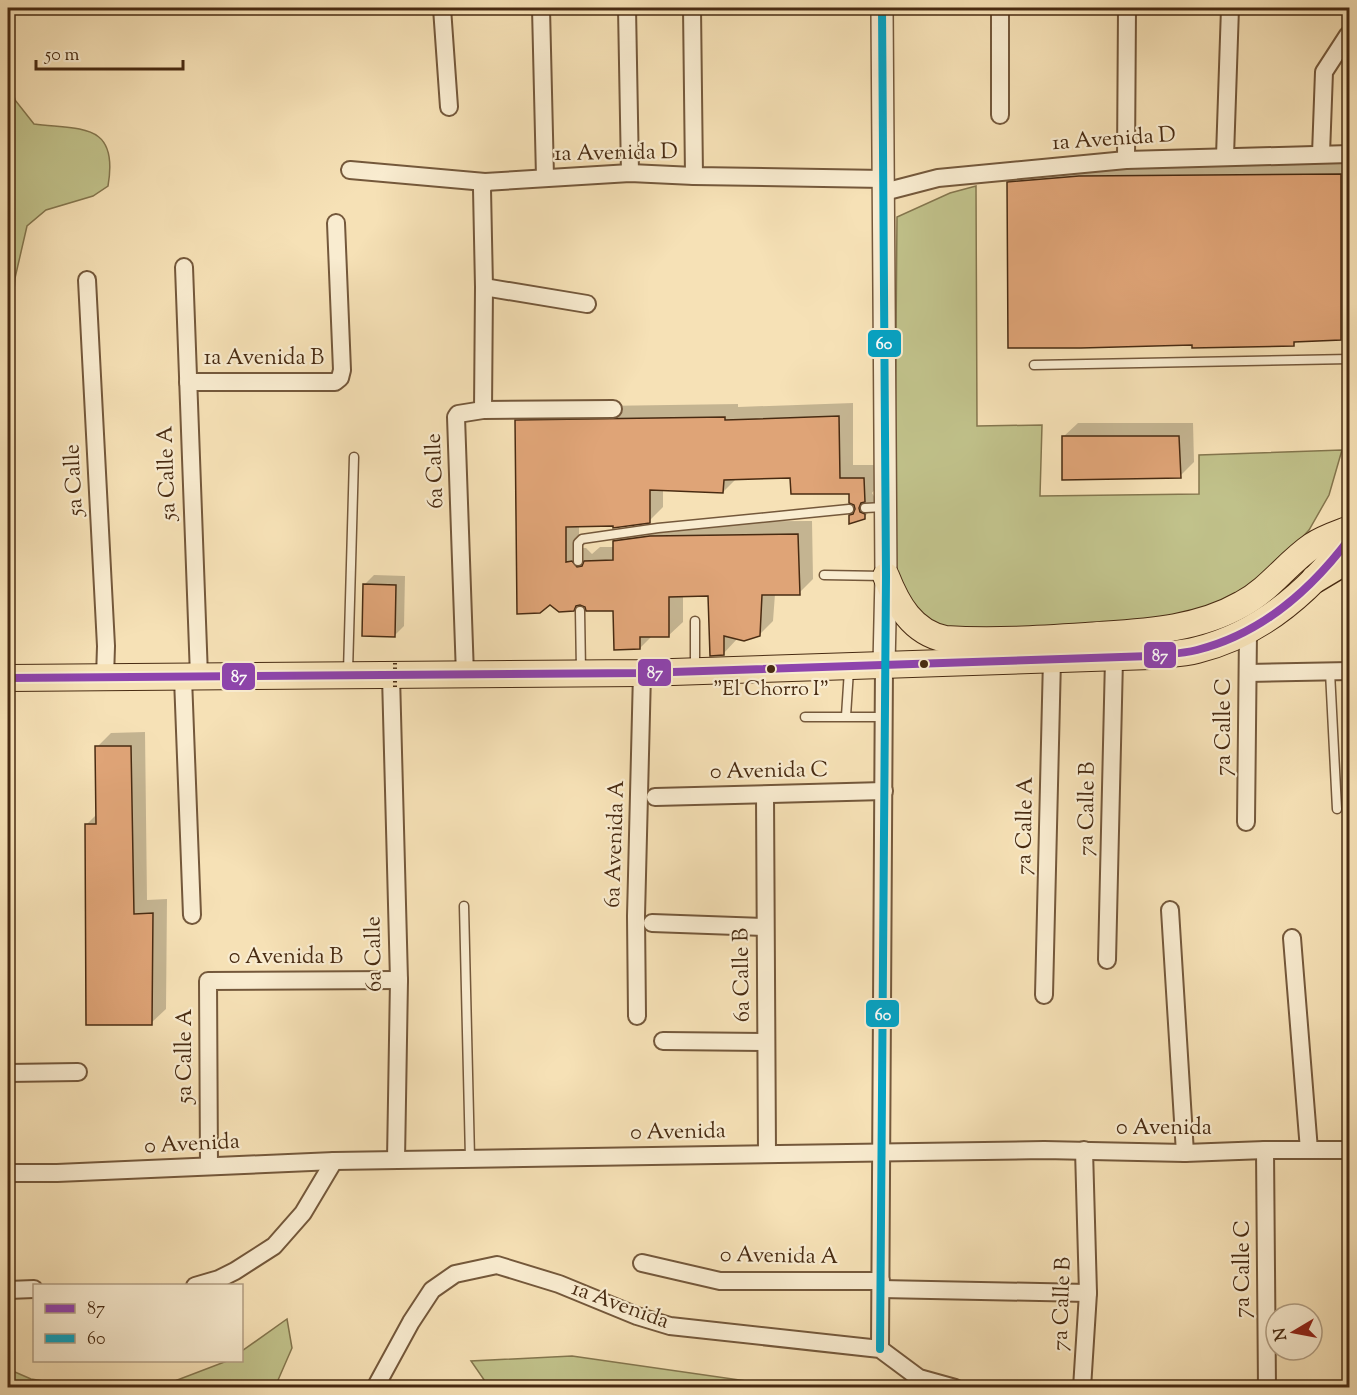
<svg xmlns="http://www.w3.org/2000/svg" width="1357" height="1395" font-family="'Sorts Mill Goudy',serif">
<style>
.green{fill:#c1c28b;stroke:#84764e;stroke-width:1.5}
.shadow{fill:#0003}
.building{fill:#dfa477;stroke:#482b12;stroke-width:1.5}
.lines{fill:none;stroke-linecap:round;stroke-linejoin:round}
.service-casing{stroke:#74583b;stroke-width:11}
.minor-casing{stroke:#74583b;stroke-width:20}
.tertiary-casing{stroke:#74583b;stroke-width:24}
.primary-casing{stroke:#482b12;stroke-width:28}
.trunk-casing{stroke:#482b12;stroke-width:30}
.service{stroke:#f9ecd0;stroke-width:8}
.minor{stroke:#f9ecd0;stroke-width:16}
.tertiary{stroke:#f9ecd0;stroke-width:21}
.primary{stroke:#f6e1b6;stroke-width:26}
.trunk{stroke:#f6e1b6;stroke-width:27}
.path-bridge{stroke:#482b12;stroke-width:4;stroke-dasharray:1.5 3;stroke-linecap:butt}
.bus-1-casing{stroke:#f9ecd0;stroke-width:12}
.bus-2-casing{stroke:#f9ecd0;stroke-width:12}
.bus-1{stroke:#8e44ad;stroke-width:8}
.bus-2{stroke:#04a3c5;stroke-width:8}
.bus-dot{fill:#482b12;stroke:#f9ecd0;stroke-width:2}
.labels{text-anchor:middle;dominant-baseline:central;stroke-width:4.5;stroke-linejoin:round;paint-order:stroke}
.bus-label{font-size:20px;fill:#482b12;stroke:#f9ecd0}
.street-label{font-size:22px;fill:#482b12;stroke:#f9ecd0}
.line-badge{stroke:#f9ecd0;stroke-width:2}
.badge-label{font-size:16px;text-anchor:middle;font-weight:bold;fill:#fff}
</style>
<rect width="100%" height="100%" fill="#f6e1b6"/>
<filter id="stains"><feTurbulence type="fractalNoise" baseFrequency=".00333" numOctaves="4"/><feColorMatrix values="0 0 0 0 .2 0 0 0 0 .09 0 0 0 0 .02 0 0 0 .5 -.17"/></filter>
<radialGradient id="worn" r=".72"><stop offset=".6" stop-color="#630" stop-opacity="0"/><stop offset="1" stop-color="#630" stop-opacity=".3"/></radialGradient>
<g class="green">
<path d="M8 74 15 100 34 124C81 130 119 122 108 186L93 196 46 210 27 226 15 278 8 369Z"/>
<path d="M976 186 977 426 1042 425 1040 496 1199 494V455L1342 450 1329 495 1309 530 1284 557 1245 591 1194 615 1125 629H938L910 604 894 570 897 217 950 193Z"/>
<path d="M287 1319 292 1348 275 1387H159L227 1361 242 1360V1351Z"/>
<path d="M572 1356 768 1384 786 1387H489L471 1361Z"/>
<path d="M8 1369 31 1379 82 1387H8Z"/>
</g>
<g class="shadow">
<path d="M1350 160V329L1340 339 1298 340 1293 345 1193 343 1008 183 1023 168Z"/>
<path d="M853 403V465H878V486L872 493 878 503 864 517 851 516 856 510 850 492 791 476 737 478 723 492 663 489V507L649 521 579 525V548H586L592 554 600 547H614V542L629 527 665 522 812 521 813 579 799 593 775 594 773 621 759 635 738 638 723 654 710 594 683 595V622L668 636H652L640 648 615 610 586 606 579 603 573 610 517 421 531 407 738 404V407Z"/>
<path d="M1078 423H1193L1194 462 1180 476 1063 437Z"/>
<path d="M374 575 405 576 404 626 395 635 364 585Z"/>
<path d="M145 732 147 900 167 899 166 1009 151 1023 86 825 98 813 97 747 111 733Z"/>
</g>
<g class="building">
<path d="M1341 174V340L1294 342V346L1192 348V345L1081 348H1008L1007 182 1079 176Z"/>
<path d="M839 416 840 478H864L865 502 861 503 859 508 860 512 865 514V519L849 524V515L853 514 855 509 854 505 849 503V494H791L790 478 724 480 723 493 650 490V523L613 528V526L566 527V562L572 561 577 567 582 566 584 561 613 560V541L650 536 798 534 800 595H762L760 636 744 641 724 636V655L710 656 708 596 669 597V637H640V649L614 650 613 611H586L585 607 580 605 576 606 574 611 559 612 550 605 540 613 517 614 515 420 725 417V420Z"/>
<path d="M1062 436H1179L1181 478 1062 480Z"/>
<path d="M363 584 396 585 395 637 362 636Z"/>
<path d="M95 746H131L134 914 153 913 152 1025H86L85 824H96Z"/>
</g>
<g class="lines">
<g class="service-casing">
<g id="service">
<path d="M1034 365 1350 359"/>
<path d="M865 508 884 507"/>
<path d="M578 561V543L582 539 658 528 849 509"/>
<path d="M824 575 884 576"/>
<path d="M580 611 581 671"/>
<path d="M695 668V621"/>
<path d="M348 672 354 457"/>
<path d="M1330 672 1337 809"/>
<path d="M846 716 849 670"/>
<path d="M805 717H883"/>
<path d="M464 906 470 1158"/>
</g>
</g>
<g class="minor-casing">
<g id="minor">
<path d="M442 8 449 107"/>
<path d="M541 8 545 177"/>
<path d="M627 8 630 173"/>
<path d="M692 8 694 176"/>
<path d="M1000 8V115"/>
<path d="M1321 154 1324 72 1348 35"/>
<path d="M1225 156 1230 8"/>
<path d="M1126 160 1127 8"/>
<path d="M350 170 485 182 630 173 694 176 884 179"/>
<path d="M884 192 938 178 1126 160 1350 154"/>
<path d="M184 267 199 676"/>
<path d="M87 280 106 646 105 678"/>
<path d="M484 287 587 304"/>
<path d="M188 382H335L340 378 342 370 336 223"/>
<path d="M483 410 484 287 482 189 485 182"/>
<path d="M1248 673 1350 671"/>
<path d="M465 675 456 417 458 414 483 410 613 409"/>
<path d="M391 676 399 980 396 1160"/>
<path d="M183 678 192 915"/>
<path d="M765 795 767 1154"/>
<path d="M655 797 884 791"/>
<path d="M1246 822 1248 632"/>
<path d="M1170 910 1185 1153"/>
<path d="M652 923 765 927"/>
<path d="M1292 938 1309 1150"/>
<path d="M1107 960 1114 659"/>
<path d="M1044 995 1052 659"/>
<path d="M637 1016 636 916 642 673"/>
<path d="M663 1041 766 1042"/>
<path d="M8 1073 78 1072"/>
<path d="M1265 1150 1267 1388"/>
<path d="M209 1166 208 981 399 980"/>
<path d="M8 1173H57L334 1161 1044 1150 1185 1153 1265 1150H1350"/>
<path d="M642 1263 720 1281H881"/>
<path d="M195 1286 219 1279 235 1271 274 1246 303 1213 334 1161"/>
<path d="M881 1289 1088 1293"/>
<path d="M8 1290 34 1289"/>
<path d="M880 1349 884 665"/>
<path d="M375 1388 411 1322 432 1290 455 1274 497 1265 559 1284 637 1316 670 1326 880 1349 919 1378 955 1388"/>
<path d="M1082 1388 1088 1293 1084 1150"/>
</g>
</g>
<g class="tertiary-casing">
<path id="tertiary" d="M882 8 886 576 884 665"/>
</g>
<g class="primary-casing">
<g id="primary">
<path d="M886 576C897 604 912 632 945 639 992 642 1039 639 1086 636 1139 632 1195 631 1242 604 1270 589 1287 563 1312 546 1324 538 1337 534 1350 529"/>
<path d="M8 678 642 673 1151 656C1166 654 1182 654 1197 650 1261 634 1311 590 1350 538"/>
</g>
</g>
<g class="trunk-casing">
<path id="trunk" d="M1315 579 1350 558"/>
</g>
<use href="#service" class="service"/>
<use href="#minor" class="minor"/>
<use href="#tertiary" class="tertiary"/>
<use href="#primary" class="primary"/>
<use href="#trunk" class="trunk"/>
<path class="path-bridge" d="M395 687V660"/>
<g class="bus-1-casing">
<path id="bus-1" d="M8 678 642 673 1151 656C1166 654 1182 654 1197 650 1261 634 1311 590 1350 538"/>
</g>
<g class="bus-2-casing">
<path id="bus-2" d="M880 1349 886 576 882 8"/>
</g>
<use href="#bus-1" class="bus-1"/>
<use href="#bus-2" class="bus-2"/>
</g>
<g class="bus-dot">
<circle cx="924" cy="664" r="5"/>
<circle cx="771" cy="669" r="5"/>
</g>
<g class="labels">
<g class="bus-label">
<text x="771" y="690">"El Chorro I"</text>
</g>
<g class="street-label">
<text transform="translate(1114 140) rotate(-4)">1a Avenida D</text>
<text transform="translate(616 154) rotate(-1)">1a Avenida D</text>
<text x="264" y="359">1a Avenida B</text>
<text transform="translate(436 471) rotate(-92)">6a Calle</text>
<text transform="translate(168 473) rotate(-92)">5a Calle A</text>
<text transform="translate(75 480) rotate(-93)">5a Calle</text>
<text transform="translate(1225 727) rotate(-90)">7a Calle C</text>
<text transform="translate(769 772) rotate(-1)">0 Avenida C</text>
<text transform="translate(1088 809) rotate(-89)">7a Calle B</text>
<text transform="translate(1026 826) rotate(-89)">7a Calle A</text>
<text transform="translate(616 844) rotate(-88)">6a Avenida A</text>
<text transform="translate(375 954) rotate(-91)">6a Calle</text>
<text x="286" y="958">0 Avenida B</text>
<text transform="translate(743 975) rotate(-91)">6a Calle B</text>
<text transform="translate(186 1056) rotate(-90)">5a Calle A</text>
<text x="1164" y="1129">0 Avenida</text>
<text transform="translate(678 1133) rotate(-1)">0 Avenida</text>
<text transform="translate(192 1145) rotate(-3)">0 Avenida</text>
<text transform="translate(779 1257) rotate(1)">0 Avenida A</text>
<text transform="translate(1244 1269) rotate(-90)">7a Calle C</text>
<text transform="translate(1063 1304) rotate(-88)">7a Calle B</text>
<text transform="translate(620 1306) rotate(20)">1a Avenida</text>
</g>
</g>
<g class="line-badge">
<rect x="867" y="329" width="35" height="29" rx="6" fill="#04a3c5"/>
<rect x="1143" y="641" width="34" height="28" rx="6" fill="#8e44ad"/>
<rect x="637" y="658" width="35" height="29" rx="6" fill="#8e44ad"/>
<rect x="221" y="662" width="35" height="29" rx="6" fill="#8e44ad"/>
<rect x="865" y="999" width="35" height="29" rx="6" fill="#04a3c5"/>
</g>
<g class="badge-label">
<text x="884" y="349">60</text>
<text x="1160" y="661">87</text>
<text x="655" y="678">87</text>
<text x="239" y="682">87</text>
<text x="883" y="1020">60</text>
</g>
<rect width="1357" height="1395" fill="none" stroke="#f6e1b6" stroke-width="30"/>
<rect x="9" y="9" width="1339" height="1377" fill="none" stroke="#482b12" stroke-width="3"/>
<rect x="15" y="15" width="1327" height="1365" fill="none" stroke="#482b12" stroke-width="1.5"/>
<rect x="33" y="1284" width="210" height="78" fill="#f9ecd0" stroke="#b29f84" stroke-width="1.5"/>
<rect x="45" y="1304" width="30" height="9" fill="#8e44ad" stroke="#b29f84" stroke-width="1.5"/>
<text x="87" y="1314" font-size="18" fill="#482b12">87</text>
<rect x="45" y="1334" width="30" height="9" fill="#04a3c5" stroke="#b29f84" stroke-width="1.5"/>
<text x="87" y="1344" font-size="18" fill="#482b12">60</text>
<g transform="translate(1294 1332) rotate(260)"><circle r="28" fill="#f9ecd0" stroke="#b29f84" stroke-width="1.5"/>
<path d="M0-4.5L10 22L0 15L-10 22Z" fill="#8f2418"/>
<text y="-9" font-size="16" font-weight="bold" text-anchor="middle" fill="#482b12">N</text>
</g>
<path d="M36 60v9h147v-9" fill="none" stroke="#482b12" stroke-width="3"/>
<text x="45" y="60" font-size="18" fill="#482b12" stroke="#f9ecd0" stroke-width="4.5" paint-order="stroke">50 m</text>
<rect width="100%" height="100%" filter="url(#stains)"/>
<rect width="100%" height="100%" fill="url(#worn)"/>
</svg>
